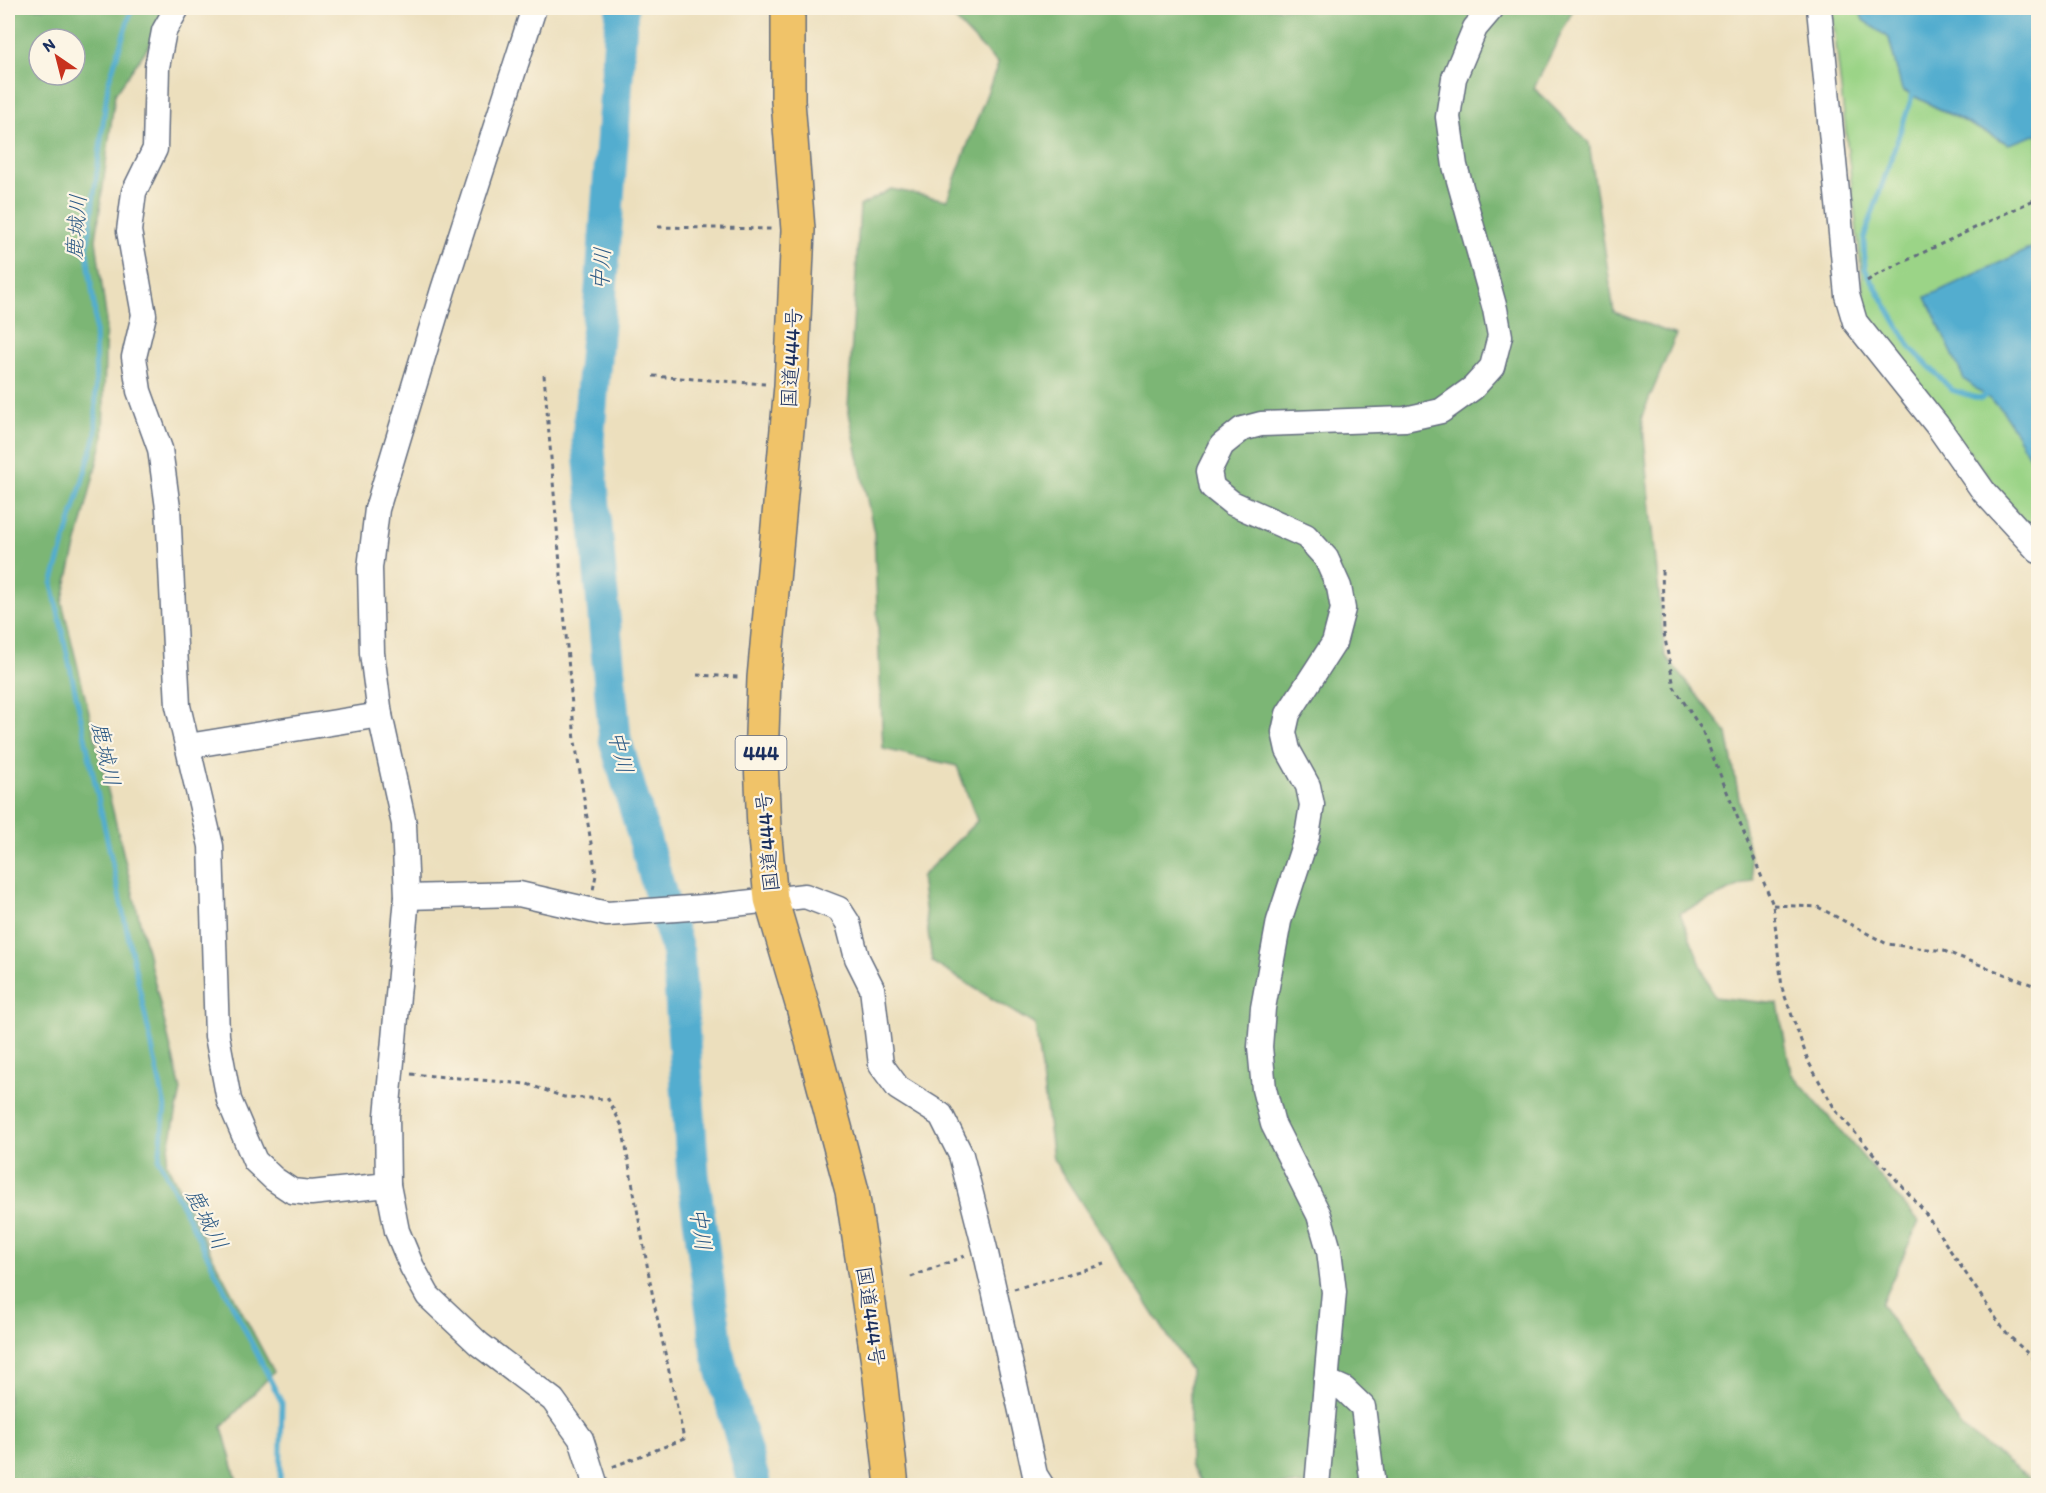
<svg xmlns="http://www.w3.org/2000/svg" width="2046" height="1493" font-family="Itim,'Klee One',sans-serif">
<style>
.green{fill:#9bd487;stroke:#5b8272;stroke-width:1.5}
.forest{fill:#7cb674;stroke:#4c7269;stroke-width:1.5;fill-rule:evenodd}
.water{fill:#52adcf;stroke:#366e96;stroke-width:1.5}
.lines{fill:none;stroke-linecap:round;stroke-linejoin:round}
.stream{stroke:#52adcf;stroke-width:5}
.river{stroke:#52adcf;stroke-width:33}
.minor-casing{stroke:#646d7f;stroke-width:27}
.highway-casing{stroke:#646d7f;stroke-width:36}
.path{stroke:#646d7f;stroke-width:3;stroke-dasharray:4.5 4.5;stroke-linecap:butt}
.minor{stroke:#fff;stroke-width:24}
.highway{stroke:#f0c369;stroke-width:33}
.labels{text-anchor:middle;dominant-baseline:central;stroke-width:4.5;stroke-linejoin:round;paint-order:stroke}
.shield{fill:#fcf5e5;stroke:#5e6a86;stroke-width:1.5}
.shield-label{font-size:20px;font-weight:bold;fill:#1b2f5e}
.street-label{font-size:21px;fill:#1b2f5e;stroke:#fcf5e5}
.water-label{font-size:22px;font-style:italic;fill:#2e5b86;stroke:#fcf5e5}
</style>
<rect width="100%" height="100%" fill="#fcf5e5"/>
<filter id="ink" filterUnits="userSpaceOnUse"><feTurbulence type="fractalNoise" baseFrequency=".0167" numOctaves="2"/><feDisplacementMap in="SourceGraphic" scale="12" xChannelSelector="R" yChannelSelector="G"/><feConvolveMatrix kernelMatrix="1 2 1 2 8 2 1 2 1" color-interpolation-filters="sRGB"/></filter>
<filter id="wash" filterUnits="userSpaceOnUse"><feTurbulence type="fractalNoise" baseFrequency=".008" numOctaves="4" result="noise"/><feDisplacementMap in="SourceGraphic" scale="24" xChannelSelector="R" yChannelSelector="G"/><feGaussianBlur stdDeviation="1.35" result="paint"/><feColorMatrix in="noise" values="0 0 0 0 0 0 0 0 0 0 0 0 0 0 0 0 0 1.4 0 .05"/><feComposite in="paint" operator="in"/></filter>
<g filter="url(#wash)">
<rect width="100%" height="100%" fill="#ecdfbd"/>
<path class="green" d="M1832 8H1859L1863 20 1889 38 1903 91 2008 144 2038 134V245L1926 297 1964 378 2002 409 2038 472V540L1867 321Z"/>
<g class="forest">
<path d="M8 8H171L156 36 115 94 96 240 106 316 103 439 62 602 181 1090 166 1162 208 1248 274 1372 222 1427 238 1485H8ZM39 39H75V75H39Z"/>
<path d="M944 8H1574L1534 88 1589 143 1614 312 1676 335 1642 416 1665 655 1727 733 1754 880 1680 913 1714 997 1778 1004 1791 1073 1919 1222 1881 1304 1962 1428 2038 1485H1203L1190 1465V1370L1053 1159 1035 1025 932 962 921 877 977 821 957 766 883 749 874 533 848 408 860 206 891 189 947 200 998 64Z"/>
</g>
<g class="water">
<path d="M1859 8H2038V134L2009 144 1902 90 1889 38 1863 20Z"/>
<path d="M2038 245V472L2002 409 1964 379 1926 297Z"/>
</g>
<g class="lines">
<g class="stream">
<path d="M132 8 108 84 87 251 95 313 96 435 52 584 165 1107 159 1160 282 1403 280 1486"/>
<path d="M1914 91 1864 238 1865 269 1911 348 1952 390 1981 399 1989 392"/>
</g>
<path class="river" d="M622 8 603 266 588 440 615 739 678 953 693 1175 718 1355 755 1486"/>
</g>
</g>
<g filter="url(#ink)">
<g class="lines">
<g class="minor-casing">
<g id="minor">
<path d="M177 8 164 31 157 67 155 149 134 192 129 231 144 315 134 357 139 391 160 449 168 508 178 706 211 846 217 1036 229 1100 255 1161 274 1179 292 1191 311 1193 388 1185"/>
<path d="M534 8 443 290 377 509 370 568 372 653 380 715 404 824 407 897 387 1116 388 1185 397 1231 412 1267 428 1296 479 1344 553 1400 581 1439 596 1486"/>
<path d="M1819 8 1847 295 1855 322 1937 425 1984 492 2038 551"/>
<path d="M188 746 380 715"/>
<path d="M407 897 519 894 607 914 717 906 805 896 839 909 848 923 857 958 872 988 881 1065 898 1088 941 1115 961 1155 985 1249 1030 1452 1035 1475 1042 1486"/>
<path d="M1326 1381 1344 1389 1363 1407 1373 1486"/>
<path d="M1317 1486 1334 1292 1329 1250 1319 1215 1273 1124 1264 1089 1260 1047 1263 1008 1279 921 1307 836 1312 805 1308 786 1288 750 1284 732 1288 714 1334 643 1343 609 1339 587 1326 558 1306 536 1232 503 1212 487 1209 471 1222 445 1242 429 1261 424 1405 419 1441 411 1473 388 1492 367 1500 336 1495 309 1455 166 1448 117 1454 78 1475 28 1492 8"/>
</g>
</g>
<g class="highway-casing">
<path id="highway" d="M788 8V101L798 230 791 386 764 678 761 761 764 828 771 899 803 1007 852 1191 879 1369 892 1486"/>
</g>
<g class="path">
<path d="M658 227 773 229"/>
<path d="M1867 281 1878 274 2038 198"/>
<path d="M544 375 575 741 596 875 593 890"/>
<path d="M653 376 765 384"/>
<path d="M1662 570 1664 633 1674 687 1702 730 1773 905 1782 988 1809 1063 1836 1111 1923 1210 2006 1333 2038 1363"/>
<path d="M697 675 739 677"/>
<path d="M1773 905 1818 907 1887 944 1944 951 2038 987"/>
<path d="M411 1074 527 1084 564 1097 608 1099 622 1126 654 1303 684 1439 612 1467"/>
<path d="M911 1277 965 1256"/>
<path d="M1014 1289 1105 1264"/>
</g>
<use href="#minor" class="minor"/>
<use href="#highway" class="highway"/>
</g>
</g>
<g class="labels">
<rect class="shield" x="735.5" y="736" width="51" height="34" rx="4.5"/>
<g class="shield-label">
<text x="761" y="753">444</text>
</g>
<g class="street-label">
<text transform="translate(791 358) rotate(-87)">国道444号</text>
<text transform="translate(767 842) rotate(-95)">国道444号</text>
<text transform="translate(871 1316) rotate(82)">国道444号</text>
</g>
<g class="water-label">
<text transform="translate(76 227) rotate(-86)">鹿城川</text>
<text transform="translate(601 269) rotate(-86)">中川</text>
<text transform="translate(621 752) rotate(77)">中川</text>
<text transform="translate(106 754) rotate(78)">鹿城川</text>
<text transform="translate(207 1219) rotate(63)">鹿城川</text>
<text transform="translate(701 1229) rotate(82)">中川</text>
</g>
</g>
<rect width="2046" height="1493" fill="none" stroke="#fcf5e5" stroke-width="30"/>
<g transform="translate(57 57) rotate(325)"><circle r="28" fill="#fcf5e5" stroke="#a2a6af" stroke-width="1.5"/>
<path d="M0-4.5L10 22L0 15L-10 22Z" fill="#c8321e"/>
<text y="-9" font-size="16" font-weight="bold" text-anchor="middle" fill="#1b2f5e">N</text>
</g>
</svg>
